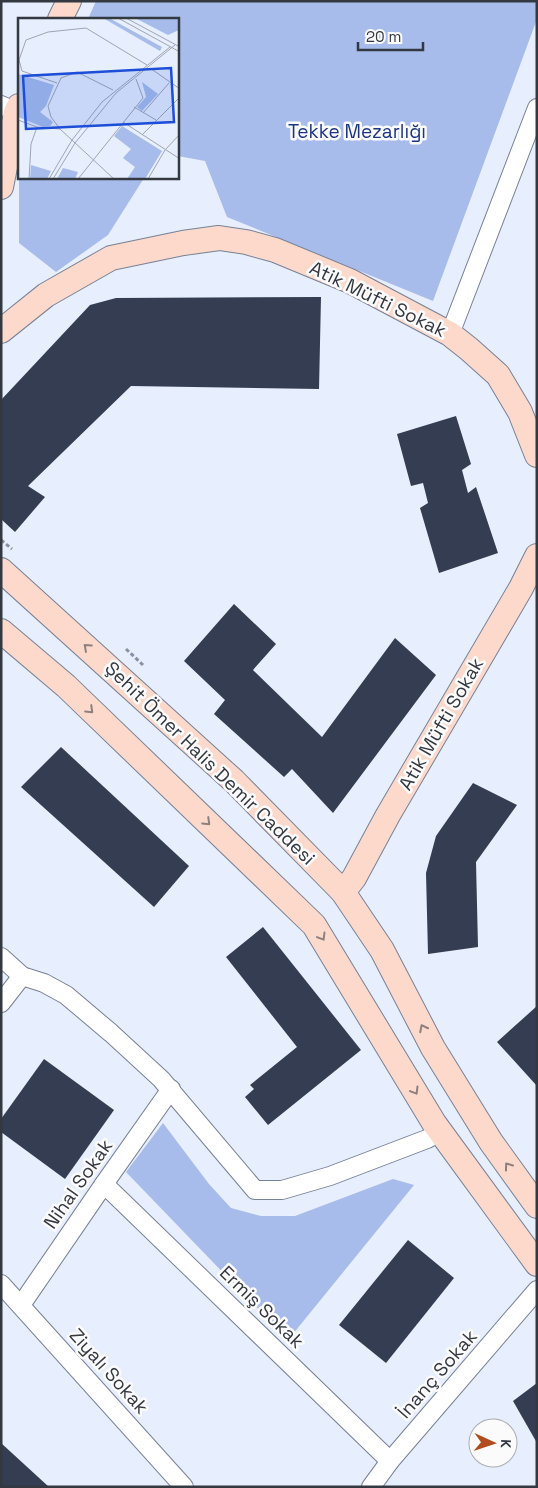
<svg xmlns="http://www.w3.org/2000/svg" width="538" height="1488" font-family="'Space Grotesk',sans-serif">
<style>
.green{fill:#a7bcea}
.building{fill:#343d51}
.lines{fill:none;stroke-linecap:round;stroke-linejoin:round}
.street-casing{stroke:#778197;stroke-width:20}
.secondary-casing{stroke:#778197;stroke-width:26}
.path{stroke:#8a909c;stroke-width:3;stroke-dasharray:4 2.5;stroke-linecap:butt}
.street{stroke:#fff;stroke-width:18}
.secondary{stroke:#fcd9cb;stroke-width:24}
.oneway{stroke:#8d807f}
.labels{text-anchor:middle;dominant-baseline:central;stroke-width:5;stroke-linejoin:round;paint-order:stroke}
.park-label{font-size:19px;fill:#1b3584;stroke:#fbfbfb}
.street-label{font-size:19px;fill:#333841;stroke:#fbfbfb}
.inset-road{fill:none;stroke:#9fa5b2;stroke-width:1}
.view{fill:#1d4ed8;fill-opacity:0.15;stroke:#1d4ed8;stroke-width:2.5}
.inset-edge{fill:none;stroke:#333841;stroke-width:2.5}
</style>
<rect width="100%" height="100%" fill="#e7eefd"/>
<g class="green">
<path d="M96 1H537V19L433 301 227 217 205 161 178 156V19H88Z"/>
<path d="M19 167V178H144L108 235 56 272 19 243Z"/>
<path d="M163 1123 209 1184 231 1208 261 1216H295L393 1179 414 1185 288 1340 126 1172Z"/>
</g>
<g class="building">
<path d="M321 297 319 389 131 386 28 486 45 497 15 532 1 519V400L90 305 116 298Z"/>
<path d="M456 416 471 464 462 470 468 493 476 487 498 553 439 573 420 508 428 503 423 483 411 486 397 434Z"/>
<path d="M234 604 276 644 253 670 322 737 395 638 436 675 333 813 292 769 284 777 214 714 225 700 184 661Z"/>
<path d="M61 747 189 866 154 907 21 787Z"/>
<path d="M473 783 517 805 476 862 478 947 428 954 426 873 436 836Z"/>
<path d="M263 927 361 1050 268 1125 245 1097 254 1089 250 1085 297 1047 226 957Z"/>
<path d="M537 1006V1086L497 1042Z"/>
<path d="M44 1059 114 1110 65 1179 1 1132V1119Z"/>
<path d="M408 1240 454 1278 386 1363 339 1325Z"/>
<path d="M537 1383V1443L513 1401Z"/>
<path d="M1 1443 49 1487H1Z"/>
</g>
<g class="lines">
<g class="street-casing">
<g id="street">
<path d="M1 105 16 112"/>
<path d="M450 334 537 108"/>
<path d="M1 957 22 976 44 983 66 995 111 1033 161 1079 255 1190H282L330 1176 427 1139 441 1132"/>
<path d="M1 1003 22 976"/>
<path d="M104 1184 390 1461"/>
<path d="M1 1284 184 1487"/>
<path d="M21 1305 104 1184 171 1089"/>
<path d="M371 1487 390 1461 537 1290"/>
</g>
</g>
<g class="secondary-casing">
<g id="secondary">
<path d="M60 19 69 1"/>
<path d="M1 187 16 112 19 106"/>
<path d="M1 331 46 295 111 258 183 243 219 238 246 242 275 250 350 281 450 334 469 349 498 375 520 412 537 455"/>
<path d="M1 570 234 781 343 892 382 950 433 1048 491 1142 537 1206"/>
<path d="M1 631 66 686 314 925 434 1123 537 1264"/>
<path d="M343 892 354 878 388 815 521 588 537 556"/>
</g>
</g>
<g class="path">
<path d="M1 540 12 549"/>
<path d="M126 649 143 665"/>
</g>
<use href="#street" class="street"/>
<use href="#secondary" class="secondary"/>
</g>
<defs><path id="oneway-chevron" d="M-2-3.5L2.5 0L-2 3.5" fill="none" stroke-width="1.6" stroke-linecap="round" stroke-linejoin="round" transform="scale(1.25)"/></defs>
<g class="oneway">
<use href="#oneway-chevron" transform="translate(87 647) rotate(-138)"/>
<use href="#oneway-chevron" transform="translate(90 710) rotate(44)"/>
<use href="#oneway-chevron" transform="translate(207 822) rotate(44)"/>
<use href="#oneway-chevron" transform="translate(322 937) rotate(59)"/>
<use href="#oneway-chevron" transform="translate(423 1028) rotate(-117)"/>
<use href="#oneway-chevron" transform="translate(415 1091) rotate(59)"/>
<use href="#oneway-chevron" transform="translate(508 1166) rotate(-126)"/>
</g>
<g class="labels">
<g class="park-label">
<text x="357" y="131">Tekke Mezarlığı</text>
</g>
<g class="street-label">
<text transform="translate(378 299) rotate(26)">Atik Müfti Sokak</text>
<text transform="translate(441 724) rotate(-60)">Atik Müfti Sokak</text>
<text transform="translate(210 763) rotate(44)">Şehit Ömer Halis Demir Caddesi</text>
<text transform="translate(78 1184) rotate(-55)">Nihal Sokak</text>
<text transform="translate(262 1307) rotate(44)">Ermiş Sokak</text>
<text transform="translate(109 1371) rotate(48)">Ziyalı Sokak</text>
<text transform="translate(437 1374) rotate(-49)">İnanç Sokak</text>
</g>
</g>
<g transform="translate(18 18)">
<rect width="161" height="161" fill="#e7eefd"/>
<path d="M85 0H91L144 29 142 33ZM117 0H161V12L150 17ZM0 56 36 67 28 88 22 94 35 104 32 108 25 109 0 99ZM124 64 140 76 124 93 119 89 128 79ZM104 108 144 133 127 161H109L117 149 105 140 113 131 96 118ZM13 147 33 153 29 161H12ZM45 150 60 154 57 161H39Z" fill="#a7bcea"/>
<path class="inset-road" d="M100 0 162 34M108 0 162 29M132 50 162 71M39 65 4 53 1 42 8 22 30 14 68 10 129 47M116 89 138 102M125 95 151 65M0 102 19 109 42 111 96 161M105 104 162 141M42 111 33 99 30 88 43 60 59 54 95 72M124 117 162 79M11 161 13 126 19 109M31 161 54 122 84 84 152 29M35 161 57 125 98 75 157 27M60 161 125 80 118 61M130 161 147 132 162 116"/>
<path class="view" d="M153 50 156 104 8 111 5 58Z"/>
<rect width="161" height="161" class="inset-edge"/>
</g>
<rect width="538" height="1488" fill="none" stroke="#333841" stroke-width="5"/>
<g transform="translate(493 1443) rotate(93)"><circle r="24" fill="#fbfbfb" stroke="#abadb1"/>
<path d="M0-4L9 19L0 12L-9 19Z" fill="#b14c1f"/>
<text y="-8" font-size="14" font-weight="bold" text-anchor="middle" fill="#333841">K</text>
</g>
<path d="M358 42v8h65v-8" fill="none" stroke="#333841" stroke-width="2.5"/>
<text x="366" y="42" font-size="15" fill="#333841" stroke="#fbfbfb" stroke-width="4" paint-order="stroke">20 m</text>
</svg>
